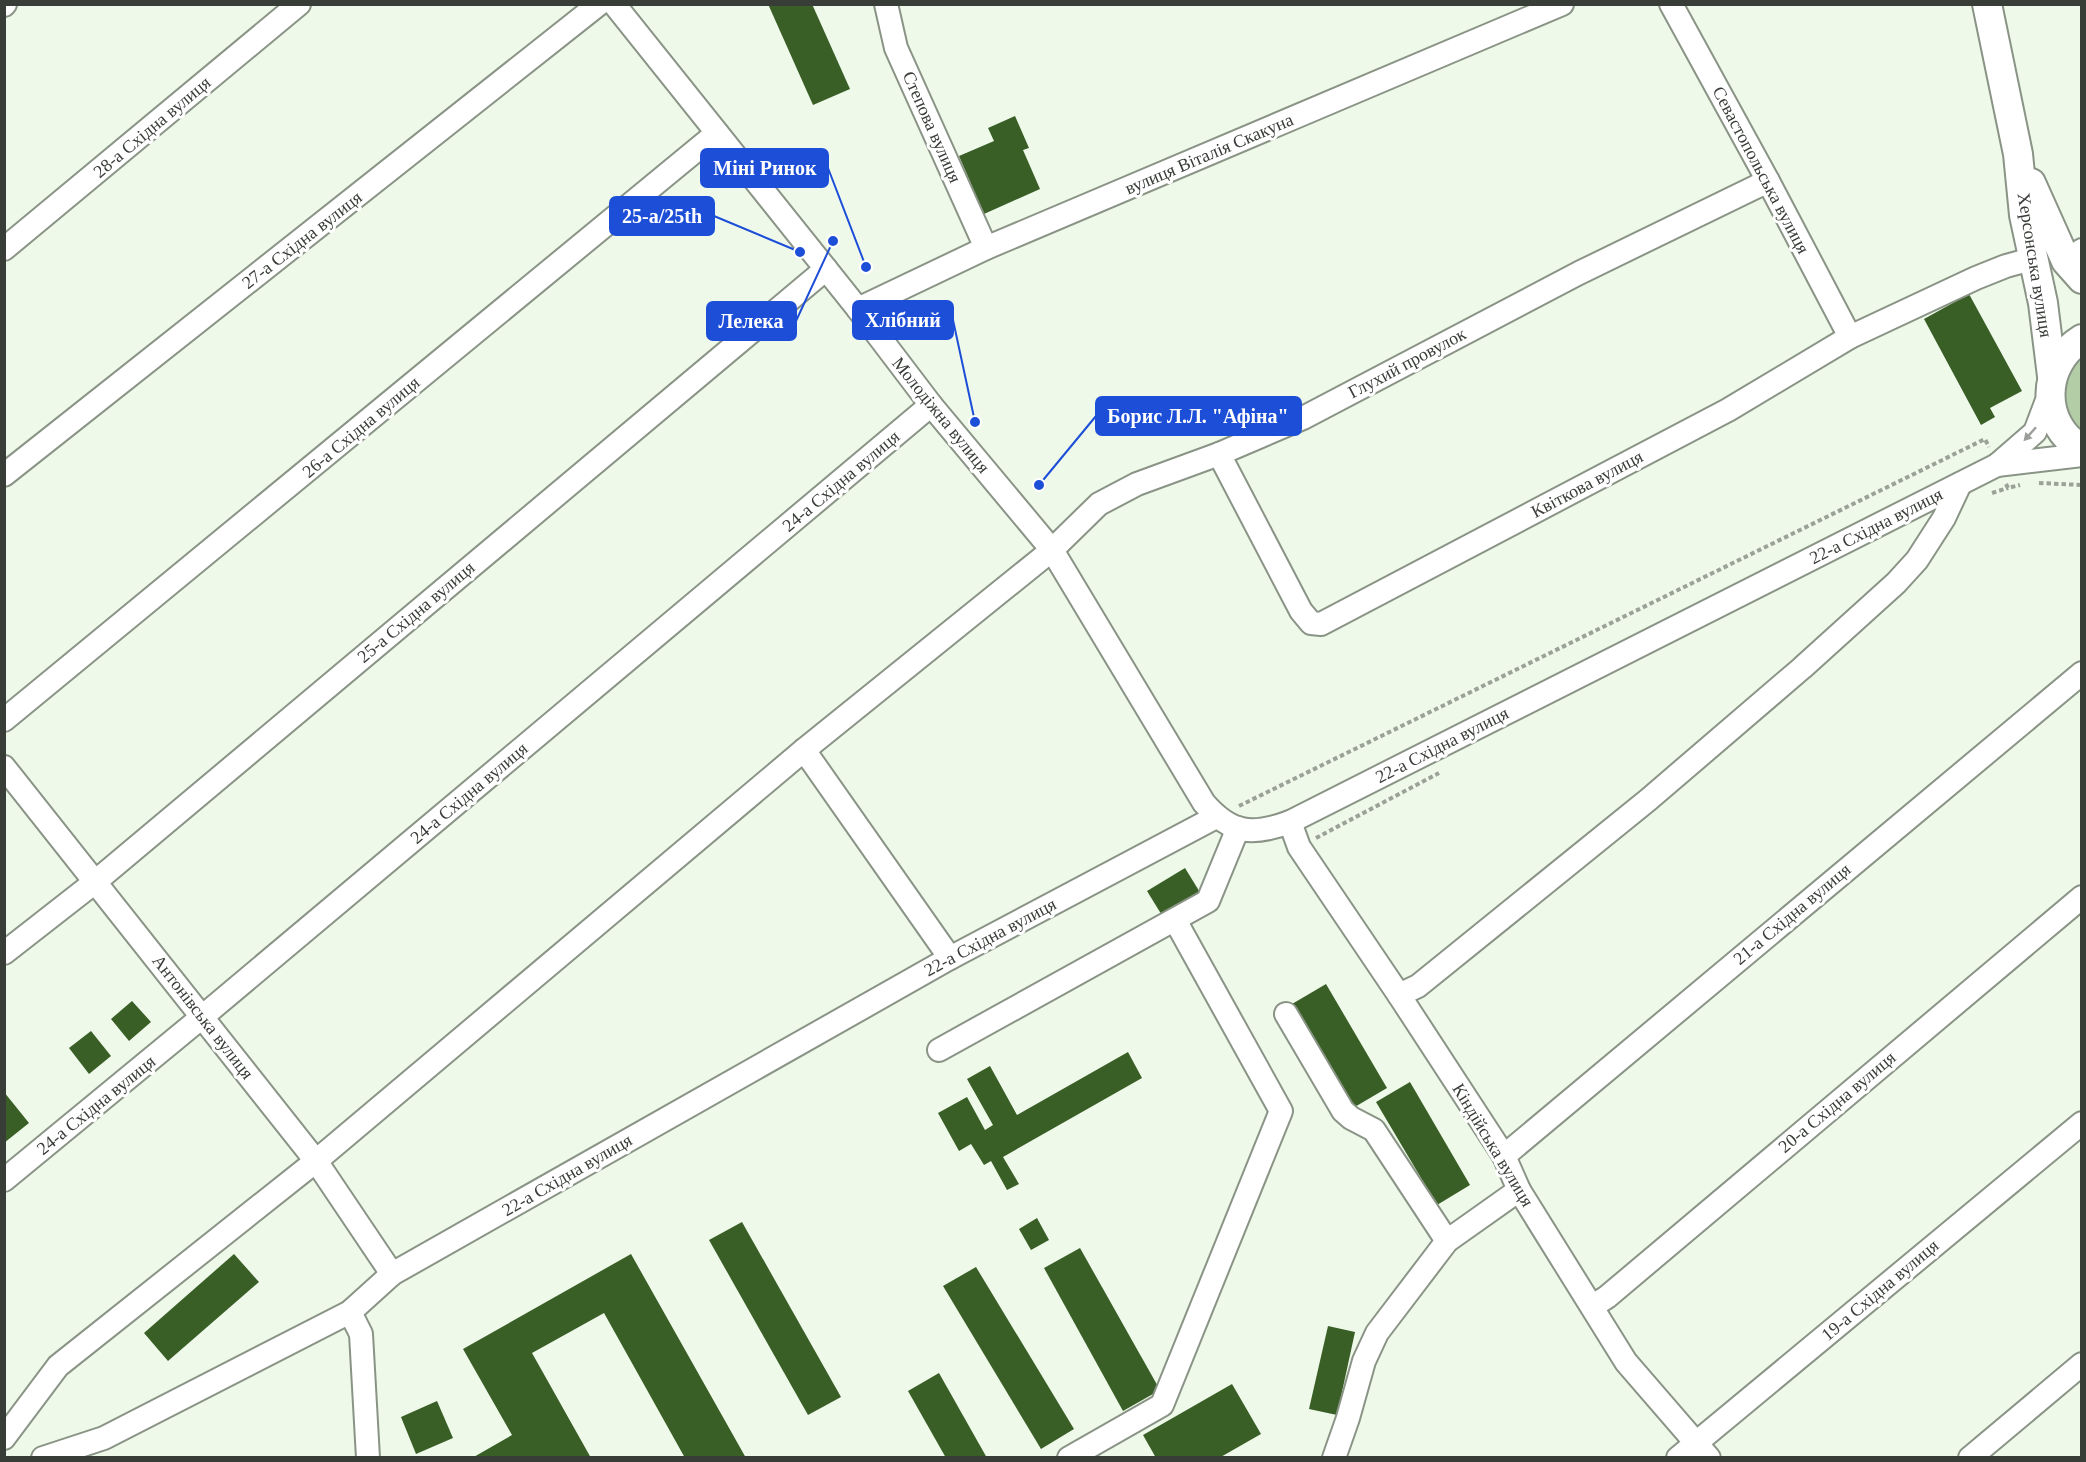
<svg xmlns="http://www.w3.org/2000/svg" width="2086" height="1462" font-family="Georgia,serif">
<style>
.green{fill:#b3cda7}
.building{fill:#3a5f26}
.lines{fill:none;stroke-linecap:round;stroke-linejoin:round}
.minor-casing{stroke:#8a9486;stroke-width:26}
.major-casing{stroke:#8a9486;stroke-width:32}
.path{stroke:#9aa298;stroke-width:4;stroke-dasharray:4.5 3;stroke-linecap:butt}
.minor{stroke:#fff;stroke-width:22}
.major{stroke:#fff;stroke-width:28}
.oneway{fill:#9c9e9c}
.labels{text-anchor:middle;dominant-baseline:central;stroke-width:6;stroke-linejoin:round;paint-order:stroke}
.street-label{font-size:18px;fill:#393d38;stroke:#fff}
.leader{fill:none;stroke:#1d4ed8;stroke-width:2}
.callout-dot{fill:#1d4ed8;stroke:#fff;stroke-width:2}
.callout{fill:#1d4ed8;stroke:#1d4ed8;stroke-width:2}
.callout-label{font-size:20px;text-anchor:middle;font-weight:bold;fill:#fff}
</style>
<rect width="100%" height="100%" fill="#eef9ea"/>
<path class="green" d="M2081 354V438L2065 420 2060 387Z"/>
<g class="building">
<path d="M768 4H812L850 89 813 105Z"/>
<path d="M1015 116 1029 148 1023 150 1040 189 984 214 959 156 994 141 988 128Z"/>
<path d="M1969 294 2022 391 1990 408 1995 417 1981 425 1924 319Z"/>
<path d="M1185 868 1201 894 1163 917 1147 891Z"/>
<path d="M1326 984 1387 1088 1353 1108 1292 1004Z"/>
<path d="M132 1001 151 1022 129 1041 111 1019Z"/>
<path d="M91 1031 111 1056 89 1074 69 1048Z"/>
<path d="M1128 1052 1142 1078 1003 1157 1019 1184 1007 1190 991 1161 984 1165 971 1144 959 1151 938 1113 967 1097 985 1130 993 1125 967 1079 990 1066 1017 1115Z"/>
<path d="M1410 1082 1470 1185 1437 1205 1376 1102Z"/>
<path d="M4 1092 29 1123 4 1143Z"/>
<path d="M1037 1218 1049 1240 1031 1250 1019 1229Z"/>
<path d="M742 1222 841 1397 808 1415 709 1240Z"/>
<path d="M1080 1248 1160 1390 1123 1411 1044 1268Z"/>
<path d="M234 1254 259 1282 168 1361 144 1333Z"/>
<path d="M631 1254 746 1458H685L604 1313 532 1353 591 1458H472L512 1435 463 1349Z"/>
<path d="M976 1267 1074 1429 1041 1449 943 1286Z"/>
<path d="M1328 1326 1355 1332 1337 1415 1309 1409Z"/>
<path d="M939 1373 987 1458H946L908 1391Z"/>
<path d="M1232 1384 1261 1434 1219 1458H1156L1143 1435Z"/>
<path d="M437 1401 453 1438 416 1454 401 1417Z"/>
</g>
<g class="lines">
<g class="minor-casing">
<g id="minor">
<path d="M614 4 858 309 931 405 1052 550 1204 803C1231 834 1252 836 1290 822L1997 465 2035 432 2049 395"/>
<path d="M886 4 896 48 986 248"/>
<path d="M1671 4 1768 181 1850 337"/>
<path d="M4 5 5 4"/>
<path d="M4 249 299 4"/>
<path d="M2066 261 2082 250"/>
<path d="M858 309 986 248 1562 4"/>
<path d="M1219 454 1301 611 1311 623 1321 624 1728 410 1850 337 1976 278 2006 266 2035 258"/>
<path d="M1997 465 2082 455"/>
<path d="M4 475 599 4"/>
<path d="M4 720 717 133"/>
<path d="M804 750 950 958"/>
<path d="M4 767 316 1161 392 1274"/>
<path d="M1290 822 1299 847 1399 995 1504 1156 1519 1190 1626 1362 1709 1458"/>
<path d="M4 953 95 882 826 269"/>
<path d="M1399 995 1418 986 1648 800 1802 668 1896 583 1917 560 1944 518 1960 484"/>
<path d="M1286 1014 1343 1111 1351 1118 1374 1130 1447 1241"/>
<path d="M939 1050 1208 901 1238 828"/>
<path d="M1504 1156 2082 673"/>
<path d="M4 1180 202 1017 931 405"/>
<path d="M1593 1306 1607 1297 2082 897"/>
<path d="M350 1312 361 1334 368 1458"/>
<path d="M4 1438 58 1366 316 1161 804 750 1052 550 1099 504 1137 484 1219 454 1303 418 1579 273 1768 181"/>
<path d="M43 1458 104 1438 350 1312 392 1274 950 958 1216 817"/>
<path d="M1069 1458 1162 1405 1281 1111 1175 920"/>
<path d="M1334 1458 1348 1418 1364 1361 1377 1333 1447 1241 1519 1190"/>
<path d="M1678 1458 2082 1123"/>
<path d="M1970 1458 2082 1364"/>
</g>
</g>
<g class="major-casing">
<g id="major">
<path d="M1987 4 2018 154 2024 215 2043 303 2052 376"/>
<path d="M2031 183 2066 261 2082 279"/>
<path d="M2082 339C2041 364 2039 424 2082 449"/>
</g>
</g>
<g class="path">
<path d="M2039 483 2082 485"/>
<path d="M2006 484 2008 488 2020 485"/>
<path d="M1992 493 2008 488"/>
<path d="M1239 806 1985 439 1989 447"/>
<path d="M1316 838 1439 773"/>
</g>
<use href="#minor" class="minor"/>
<use href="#major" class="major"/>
</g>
<defs><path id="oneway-solid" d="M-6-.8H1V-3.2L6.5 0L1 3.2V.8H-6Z" transform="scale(1.5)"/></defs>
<use class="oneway" href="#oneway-solid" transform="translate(2030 434) rotate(132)"/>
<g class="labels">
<g class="street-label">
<text transform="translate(152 127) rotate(-40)">28-а Східна вулиця</text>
<text transform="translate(932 127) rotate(66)">Степова вулиця</text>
<text transform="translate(1209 154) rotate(-23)">вулиця Віталія Скакуна</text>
<text transform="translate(1761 170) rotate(62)">Севастопольська вулиця</text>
<text transform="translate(302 240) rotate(-38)">27-а Східна вулиця</text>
<text transform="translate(2035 265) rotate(81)">Херсонська вулиця</text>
<text transform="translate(1407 363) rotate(-28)">Глухий провулок</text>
<text transform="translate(941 415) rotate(51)">Молодіжна вулиця</text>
<text transform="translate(361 427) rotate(-40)">26-а Східна вулиця</text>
<text transform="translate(841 481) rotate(-40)">24-а Східна вулиця</text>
<text transform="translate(1587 484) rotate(-28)">Квіткова вулиця</text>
<text transform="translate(1876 526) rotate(-27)">22-а Східна вулиця</text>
<text transform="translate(416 612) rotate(-40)">25-а Східна вулиця</text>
<text transform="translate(1442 745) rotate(-27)">22-а Східна вулиця</text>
<text transform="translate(469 793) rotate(-40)">24-а Східна вулиця</text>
<text transform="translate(1792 914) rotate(-40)">21-а Східна вулиця</text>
<text transform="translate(990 937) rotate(-28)">22-а Східна вулиця</text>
<text transform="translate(203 1017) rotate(52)">Антонівська вулиця</text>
<text transform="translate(1837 1102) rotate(-40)">20-а Східна вулиця</text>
<text transform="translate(96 1105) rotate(-39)">24-а Східна вулиця</text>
<text transform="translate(1493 1145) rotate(59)">Кіндійська вулиця</text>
<text transform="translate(567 1175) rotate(-30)">22-а Східна вулиця</text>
<text transform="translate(1880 1290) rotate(-40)">19-а Східна вулиця</text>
</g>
</g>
<path class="leader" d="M866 267L828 168M800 252L714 216M975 422L953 320M833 241L796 321M1039 485L1096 416"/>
<g class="callout-dot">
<circle cx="866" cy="267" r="6"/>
<circle cx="800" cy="252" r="6"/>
<circle cx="975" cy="422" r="6"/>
<circle cx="833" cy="241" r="6"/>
<circle cx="1039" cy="485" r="6"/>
</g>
<g class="callout">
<rect x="701" y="149" width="127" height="38" rx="6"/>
<rect x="610" y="197" width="104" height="38" rx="6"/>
<rect x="853" y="301" width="100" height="38" rx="6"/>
<rect x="707" y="302" width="89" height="38" rx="6"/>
<rect x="1096" y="397" width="205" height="38" rx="6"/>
</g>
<g class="callout-label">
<text x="765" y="175">Міні Ринок</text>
<text x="662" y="223">25-а/25th</text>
<text x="903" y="327">Хлібний</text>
<text x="751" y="328">Лелека</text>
<text x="1198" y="423">Борис Л.Л. "Афіна"</text>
</g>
<rect width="2086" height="1462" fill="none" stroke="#393d38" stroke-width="12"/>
</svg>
